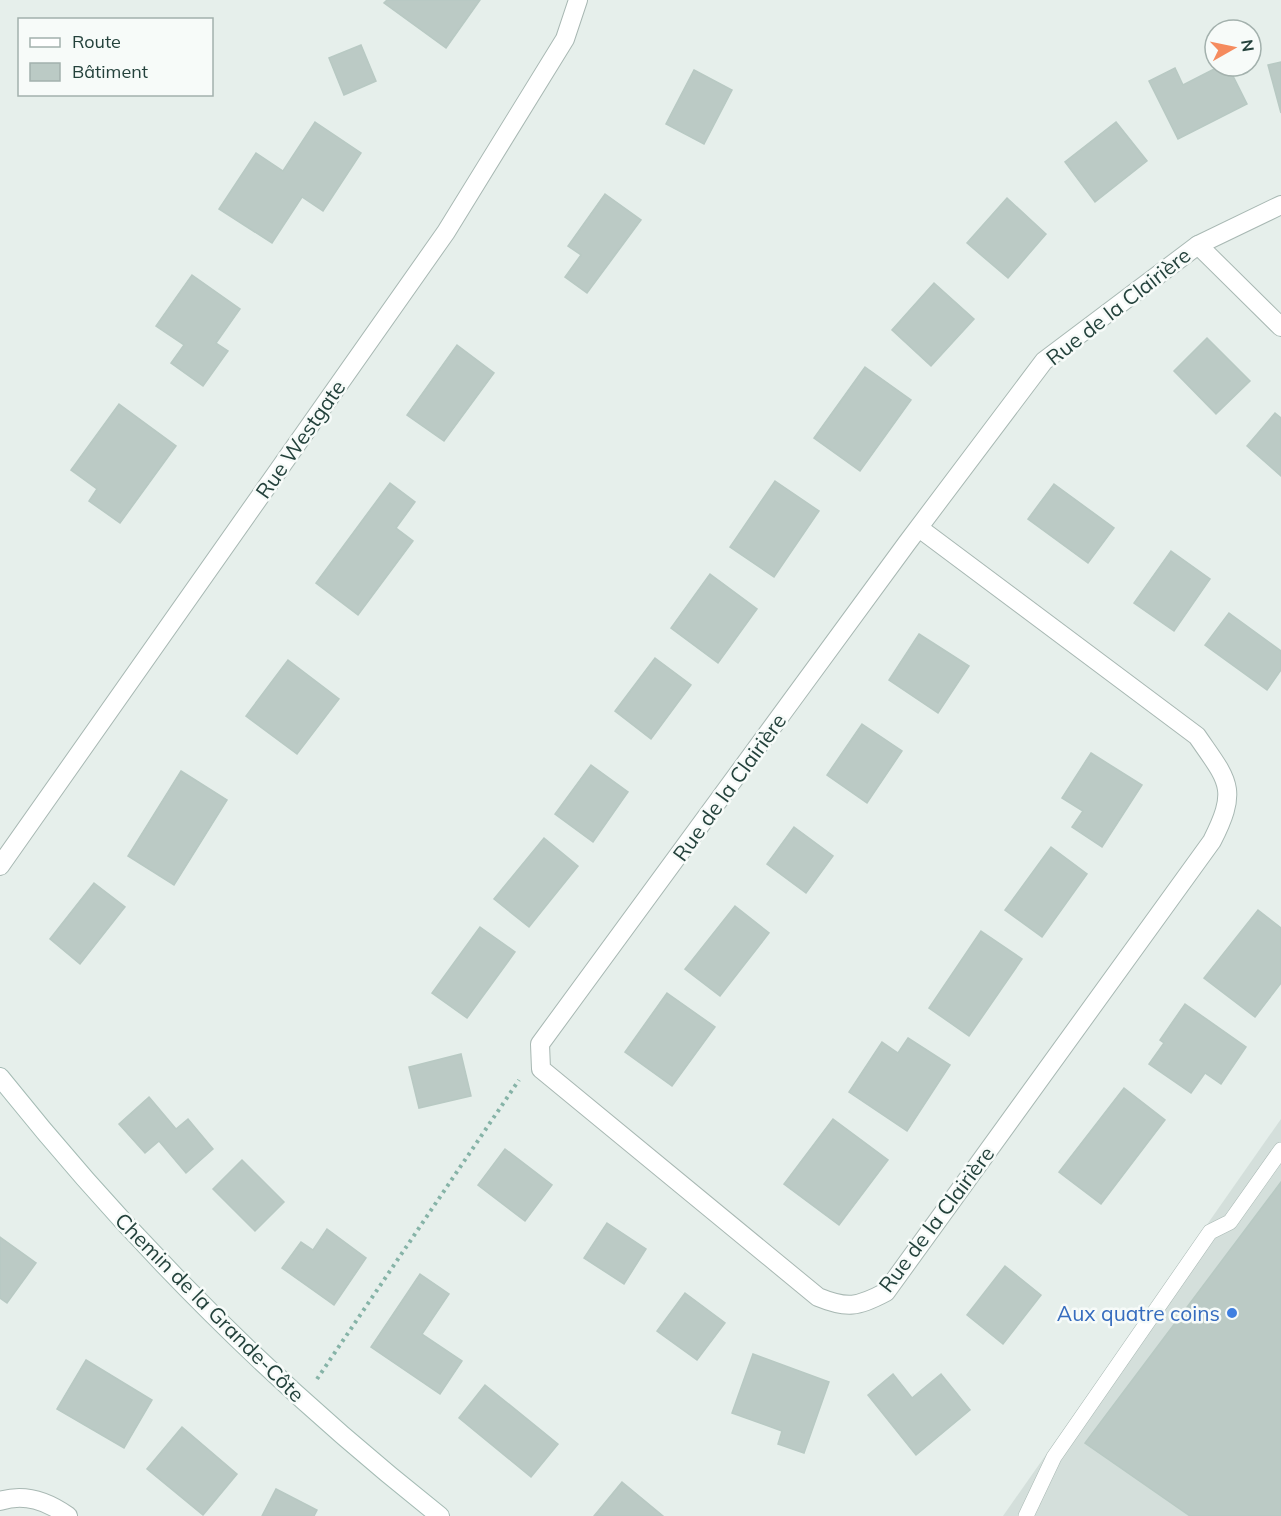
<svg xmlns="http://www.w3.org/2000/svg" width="1281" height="1516" font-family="Mulish,sans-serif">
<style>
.built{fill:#d4dfdb}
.building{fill:#bbcac5;stroke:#b8c9c3;stroke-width:1.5}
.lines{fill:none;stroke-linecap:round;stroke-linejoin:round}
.lane-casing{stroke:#a8b8b3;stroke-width:16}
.street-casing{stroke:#a8b8b3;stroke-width:20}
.secondary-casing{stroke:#a4bbb4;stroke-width:20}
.path{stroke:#86b3a7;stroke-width:4;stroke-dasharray:3 4.5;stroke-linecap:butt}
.lane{stroke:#fff;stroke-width:15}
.street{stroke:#fff;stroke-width:18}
.secondary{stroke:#fff;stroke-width:18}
.shop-dot{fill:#3f7fe0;stroke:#f7fbf9;stroke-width:2}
.labels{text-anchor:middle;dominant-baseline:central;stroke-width:5;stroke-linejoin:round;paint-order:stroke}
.street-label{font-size:21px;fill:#24423c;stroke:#f7fbf9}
.shop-label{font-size:21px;fill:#366cbe;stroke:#f7fbf9;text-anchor:end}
</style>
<rect width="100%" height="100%" fill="#e6efeb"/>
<path class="built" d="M1281 1119V1516H1003Z"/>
<g class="building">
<path d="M387 0H480L446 48 384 3Z"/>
<path d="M361 45 376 81 344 95 329 58Z"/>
<path d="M1281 62V113L1268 65Z"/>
<path d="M1220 66H1228L1247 104 1178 139 1149 81 1175 68 1183 85Z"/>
<path d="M694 70 732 90 704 144 666 124Z"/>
<path d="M315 122 361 153 323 211 302 197 272 243 219 209 256 153 283 171Z"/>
<path d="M1116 122 1147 161 1095 202 1065 162Z"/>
<path d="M605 194 641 220 587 293 565 277 581 255 568 246Z"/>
<path d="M1007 198 1046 234 1008 278 967 243Z"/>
<path d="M192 275 240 309 216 343 228 351 203 386 171 363 184 345 156 326Z"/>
<path d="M934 283 974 319 931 366 892 330Z"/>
<path d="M1207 338 1250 381 1216 414 1174 371Z"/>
<path d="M457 345 494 373 444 441 407 415Z"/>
<path d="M865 367 911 400 860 471 814 438Z"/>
<path d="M119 404 176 446 120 523 89 501 97 489 71 470Z"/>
<path d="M1275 413 1281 418V476L1247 446Z"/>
<path d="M775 481 819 511 774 577 730 547Z"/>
<path d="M390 483 415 502 396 528 413 541 358 615 316 583Z"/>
<path d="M1054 484 1114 528 1088 563 1028 519Z"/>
<path d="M1171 551 1210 579 1174 631 1134 603Z"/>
<path d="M710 574 757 609 718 663 671 628Z"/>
<path d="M1229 613 1281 651V670L1267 690 1205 645Z"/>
<path d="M919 634 969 666 938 713 889 680Z"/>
<path d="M655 658 691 685 651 739 615 711Z"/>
<path d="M288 660 339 699 297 754 246 716Z"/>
<path d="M862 724 902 751 867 803 827 775Z"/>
<path d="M1091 753 1142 785 1102 847 1072 827 1083 811 1062 798Z"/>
<path d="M591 765 628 792 593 842 555 814Z"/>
<path d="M181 771 227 800 174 885 128 856Z"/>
<path d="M794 827 833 856 806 893 767 864Z"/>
<path d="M544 838 578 866 529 927 494 899Z"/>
<path d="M1051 847 1087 874 1042 937 1005 910Z"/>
<path d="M94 883 125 907 80 964 50 939Z"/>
<path d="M735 906 769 933 720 996 685 969Z"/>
<path d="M1258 910 1281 928V983L1255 1017 1204 978Z"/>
<path d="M480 927 515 952 467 1018 432 993Z"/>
<path d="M981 931 1022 959 969 1036 929 1008Z"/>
<path d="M667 993 715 1027 672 1086 625 1052Z"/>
<path d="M1185 1004 1246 1047 1221 1084 1205 1073 1191 1093 1149 1064 1164 1043 1160 1040Z"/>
<path d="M908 1038 950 1065 907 1131 849 1092 882 1042 898 1053Z"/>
<path d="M461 1054 471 1096 419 1108 409 1067Z"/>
<path d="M1124 1088 1165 1120 1101 1204 1059 1172Z"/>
<path d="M149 1097 176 1129 188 1119 213 1149 186 1173 159 1141 145 1153 119 1124Z"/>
<path d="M833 1119 888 1160 839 1225 784 1184Z"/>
<path d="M505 1149 552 1185 525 1221 478 1185Z"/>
<path d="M242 1160 284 1202 255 1231 213 1189Z"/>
<path d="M1281 1182V1516H1190L1085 1443Z"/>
<path d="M607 1223 646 1249 624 1284 584 1258Z"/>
<path d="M327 1229 366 1258 334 1305 282 1268 301 1242 313 1250Z"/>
<path d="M0 1237 36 1263 7 1303 0 1298Z"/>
<path d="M1005 1266 1041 1295 1003 1344 967 1315Z"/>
<path d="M420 1274 449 1294 422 1334 462 1361 440 1394 371 1347Z"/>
<path d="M685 1293 725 1323 697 1360 657 1331Z"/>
<path d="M753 1354 829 1382 804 1453 778 1444 782 1431 732 1413Z"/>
<path d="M86 1360 152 1400 124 1448 57 1409Z"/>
<path d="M893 1374 912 1398 941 1374 970 1410 916 1455 868 1395Z"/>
<path d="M485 1385 558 1444 531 1477 459 1418Z"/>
<path d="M182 1427 237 1474 203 1515 147 1469Z"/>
<path d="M622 1482 663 1516H594Z"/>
<path d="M276 1489 317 1510 314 1516H262Z"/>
</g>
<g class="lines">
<g class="lane-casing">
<path id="lane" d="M1026 1516 1054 1457 1210 1232 1230 1222 1281 1150"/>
</g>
<g class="street-casing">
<g id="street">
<path d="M1198 245 1281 327"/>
<path d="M919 528 1197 736C1228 781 1239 788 1212 841L886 1292C858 1307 847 1309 818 1297L541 1069 540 1044 907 543 1044 361 1198 245 1281 205"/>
<path d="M0 866 446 232 565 39 578 0"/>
<path d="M0 1501C25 1493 47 1501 68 1516"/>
</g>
</g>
<g class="secondary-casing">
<path id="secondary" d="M0 1077C129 1239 278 1388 440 1516"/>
</g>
<path class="path" d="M317 1379 519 1080"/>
<use href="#lane" class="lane"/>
<use href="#street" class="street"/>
<use href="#secondary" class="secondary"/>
</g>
<circle class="shop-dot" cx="1232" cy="1313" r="6"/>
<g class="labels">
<g class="street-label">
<text transform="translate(1118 306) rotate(-38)">Rue de la Clairière</text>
<text transform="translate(300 439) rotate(-55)">Rue Westgate</text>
<text transform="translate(729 787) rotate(-54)">Rue de la Clairière</text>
<text transform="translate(936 1219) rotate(-53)">Rue de la Clairière</text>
<text transform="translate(210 1307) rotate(45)">Chemin de la Grande-Côte</text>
</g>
<g class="shop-label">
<text x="1220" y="1313">Aux quatre coins</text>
</g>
</g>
<rect x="18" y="18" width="195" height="78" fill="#f7fbf9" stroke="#a3b1ad" stroke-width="1.5"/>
<rect x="30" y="38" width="30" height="9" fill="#ffffff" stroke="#a3b1ad" stroke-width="1.5"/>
<text x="72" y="48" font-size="18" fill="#24423c">Route</text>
<rect x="30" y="63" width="30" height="18" fill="#bbcac5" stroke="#a3b1ad" stroke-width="1.5"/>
<text x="72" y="78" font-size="18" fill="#24423c">Bâtiment</text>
<g transform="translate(1233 48) rotate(81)"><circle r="28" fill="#f7fbf9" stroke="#a3b1ad" stroke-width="1.5"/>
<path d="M0-4.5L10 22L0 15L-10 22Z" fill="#f58b5e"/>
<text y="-9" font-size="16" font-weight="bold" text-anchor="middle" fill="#24423c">N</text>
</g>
</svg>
